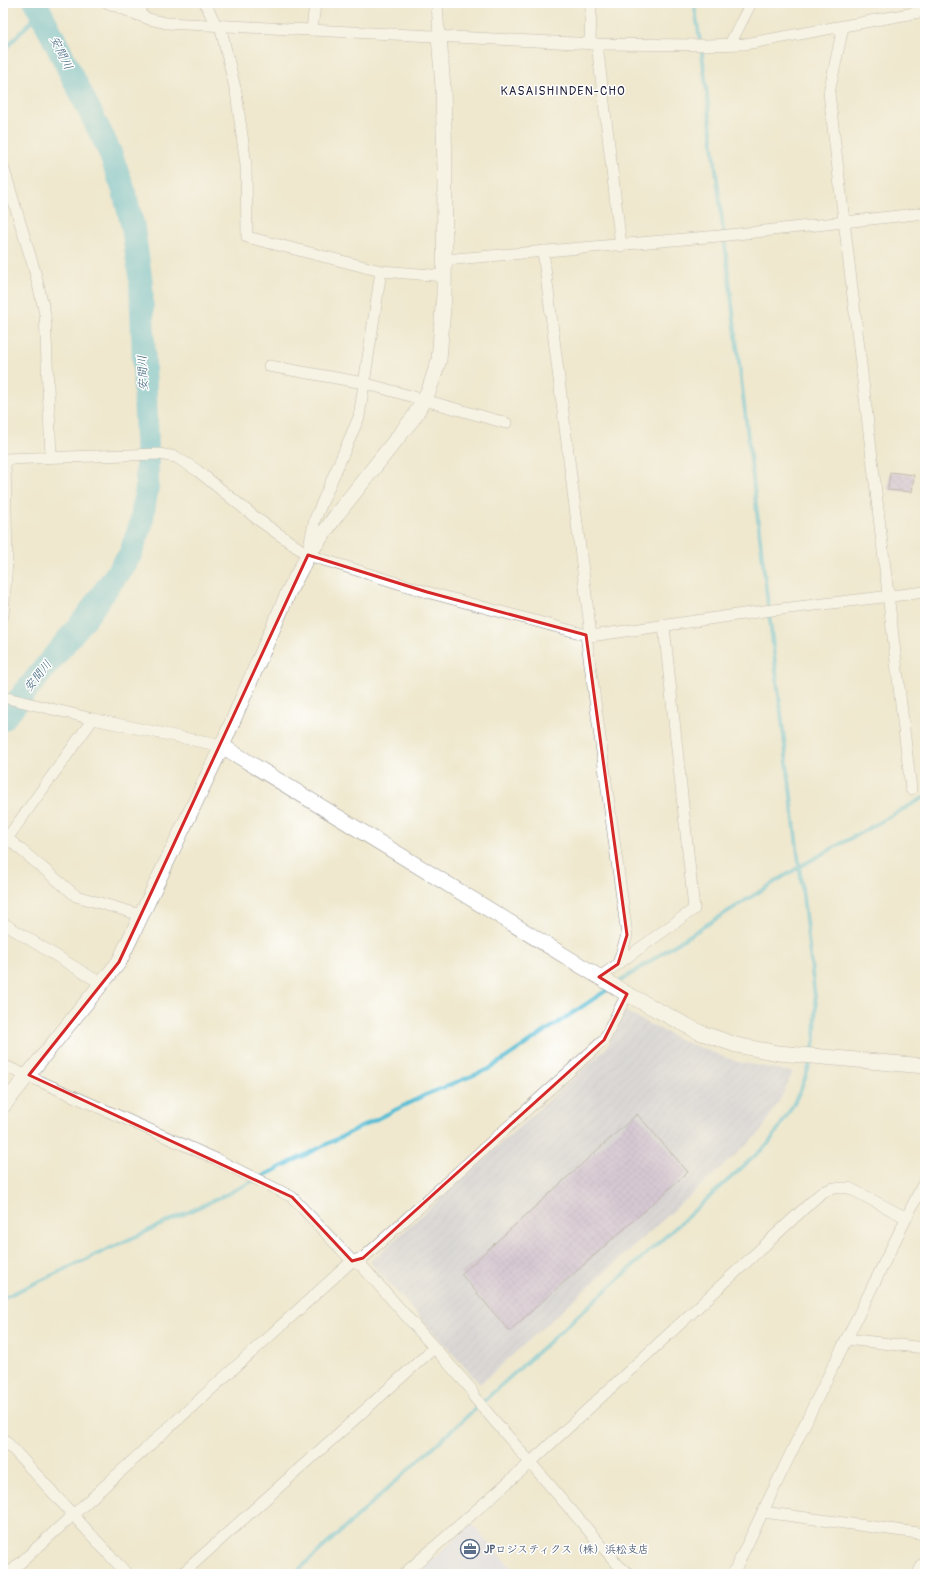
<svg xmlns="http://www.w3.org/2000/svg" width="928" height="1577" font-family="Pangolin,'Klee One',sans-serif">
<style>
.built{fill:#d7d7f8}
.industrial{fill:url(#industrial-furrows)}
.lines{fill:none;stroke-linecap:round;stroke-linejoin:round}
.stream{stroke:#58bed6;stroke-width:4}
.river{stroke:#58bed6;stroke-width:24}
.building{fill:url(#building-cross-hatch)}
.street-casing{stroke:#888584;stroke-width:12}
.secondary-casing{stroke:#888584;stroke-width:16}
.primary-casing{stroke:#888584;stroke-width:18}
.street{stroke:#fff;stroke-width:11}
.secondary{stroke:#fff;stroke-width:15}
.primary{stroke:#fff;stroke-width:17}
.marked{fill:none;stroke:#d62828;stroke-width:3;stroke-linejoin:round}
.labels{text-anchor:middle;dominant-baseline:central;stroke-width:3;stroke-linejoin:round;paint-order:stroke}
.service-label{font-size:11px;font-weight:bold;fill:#4e5e75;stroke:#fff;text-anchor:start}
.water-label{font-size:12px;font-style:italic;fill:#386079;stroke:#fff}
.neighbourhood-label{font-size:12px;letter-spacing:1px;fill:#22223b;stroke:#fff}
</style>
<defs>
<pattern id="industrial-furrows" width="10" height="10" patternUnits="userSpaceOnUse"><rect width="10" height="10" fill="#bfc2dd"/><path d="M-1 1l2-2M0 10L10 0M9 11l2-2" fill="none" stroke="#a4a6bf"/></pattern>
<pattern id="building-cross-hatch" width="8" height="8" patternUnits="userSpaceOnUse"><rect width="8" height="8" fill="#b7a1da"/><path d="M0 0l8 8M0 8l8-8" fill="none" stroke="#9483b2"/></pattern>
</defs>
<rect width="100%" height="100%" fill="#fff"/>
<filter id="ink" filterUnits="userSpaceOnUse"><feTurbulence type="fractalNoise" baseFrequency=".025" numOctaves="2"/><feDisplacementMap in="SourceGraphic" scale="8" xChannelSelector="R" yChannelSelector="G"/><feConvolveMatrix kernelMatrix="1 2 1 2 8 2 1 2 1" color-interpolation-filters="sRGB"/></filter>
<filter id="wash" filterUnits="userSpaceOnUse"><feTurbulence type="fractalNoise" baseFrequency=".012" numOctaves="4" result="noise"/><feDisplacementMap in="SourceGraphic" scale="16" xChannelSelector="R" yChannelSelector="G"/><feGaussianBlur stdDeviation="0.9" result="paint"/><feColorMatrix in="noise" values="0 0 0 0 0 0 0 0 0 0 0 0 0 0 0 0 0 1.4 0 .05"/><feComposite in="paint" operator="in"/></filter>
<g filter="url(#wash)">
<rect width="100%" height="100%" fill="#efe8ce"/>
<path class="built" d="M472 1524 517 1574H417Z"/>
<path class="industrial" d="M624 1011 683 1041 738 1062 793 1072 783 1094 760 1133 480 1384 370 1262 607 1047Z"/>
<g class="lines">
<g class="stream">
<path d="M694 3 702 53 816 1005 815 1039 812 1053"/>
<path d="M3 51 41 11"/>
<path d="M616 984 679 942 799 867 925 797"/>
<path d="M3 1298 225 1195 425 1095 489 1069 610 988"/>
<path d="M294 1574 531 1358 768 1144C787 1117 803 1092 811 1059"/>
</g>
<path class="river" d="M3 719 87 616 130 555 141 524 147 487V445L141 283 133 227 123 188 109 150 36 3"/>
</g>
<g id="blocks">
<g class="building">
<path d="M890 472 914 475 912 492 888 490Z"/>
<path d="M637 1114 688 1172 509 1331 461 1274Z"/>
</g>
</g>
</g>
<g filter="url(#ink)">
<use href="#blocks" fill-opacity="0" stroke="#888584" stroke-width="1"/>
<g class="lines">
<g class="street-casing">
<g id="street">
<path d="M108 3 149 19 166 23 597 44 705 45 745 44 925 11"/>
<path d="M205 3 216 25"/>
<path d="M437 3 439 36"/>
<path d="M138 15 142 6 141 3"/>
<path d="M220 25 236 92 246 165 247 237 381 271 444 276"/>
<path d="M843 27 829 93 911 789"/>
<path d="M312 30 315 3"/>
<path d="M590 44 591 3"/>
<path d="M597 44 621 246"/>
<path d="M730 44 751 3"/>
<path d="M3 166 35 272 45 314 51 457"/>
<path d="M543 251 591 636"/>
<path d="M444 260 719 236 925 213"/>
<path d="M269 366 364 383 506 423"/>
<path d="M3 459 159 454 176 457 198 471 256 518 308 555 427 592 591 636 764 611 925 592"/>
<path d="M308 551 315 519 359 417 381 271"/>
<path d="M3 616 7 562 5 459"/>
<path d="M586 635 627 935 618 964"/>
<path d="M3 697 93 719 222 746"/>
<path d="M7 838 76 896 141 915"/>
<path d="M3 844 93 719"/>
<path d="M3 923 102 984"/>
<path d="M600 977 694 909 664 626"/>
<path d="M3 1065 216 1159 292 1197 352 1261 362 1266 471 1389 474 1397 619 1566 629 1574"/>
<path d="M846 1339 925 1348"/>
<path d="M3 1438 127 1574"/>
<path d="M763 1512 925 1534"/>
<path d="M8 1574 352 1261 363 1258 604 1040 627 994"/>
<path d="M182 1574 434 1348"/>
<path d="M404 1574 531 1462 822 1192 834 1188H849L905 1217"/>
<path d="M733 1574 813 1407 925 1180"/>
</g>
</g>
<g class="secondary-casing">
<g id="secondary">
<path d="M222 746 627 994 699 1032 736 1045 778 1053 925 1066"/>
<path d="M3 1106 119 962 222 746 289 591 308 555 338 513 414 417 429 390 439 360 444 294 445 171 443 88 439 36"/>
</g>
</g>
<g class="primary-casing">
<path id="primary" d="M921 1574 925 1566"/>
</g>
<use href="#street" class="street"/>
<use href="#secondary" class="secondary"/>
<use href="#primary" class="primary"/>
</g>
</g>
<path d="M0 0H928V1577H0ZM308 555 427 592 586 635 627 935 618 964 599 977 627 994 604 1040 363 1258 352 1261 292 1197 29 1075 119 962Z" fill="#efe8ce" fill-opacity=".55" fill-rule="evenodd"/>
<path class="marked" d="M308 555 427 592 586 635 627 935 618 964 599 977 627 994 604 1040 363 1258 352 1261 292 1197 29 1075 119 962Z"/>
<defs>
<g id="office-ring" transform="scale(1)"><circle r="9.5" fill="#fff" stroke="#5c6f8a" stroke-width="1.5"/><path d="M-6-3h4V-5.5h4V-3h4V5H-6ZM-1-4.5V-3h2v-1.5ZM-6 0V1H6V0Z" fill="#5c6f8a"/></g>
</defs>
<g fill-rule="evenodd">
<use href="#office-ring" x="470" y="1549"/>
</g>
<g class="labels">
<g class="service-label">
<text x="484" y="1549">JPロジスティクス（株）浜松支店</text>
</g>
<g class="water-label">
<text transform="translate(61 53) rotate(64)">安間川</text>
<text transform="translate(143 373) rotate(-92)">安間川</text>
<text transform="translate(38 676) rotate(-51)">安間川</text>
</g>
<g class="neighbourhood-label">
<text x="563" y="91">KASAISHINDEN-CHO</text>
</g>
</g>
<rect width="928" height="1577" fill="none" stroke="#fff" stroke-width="16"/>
</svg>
